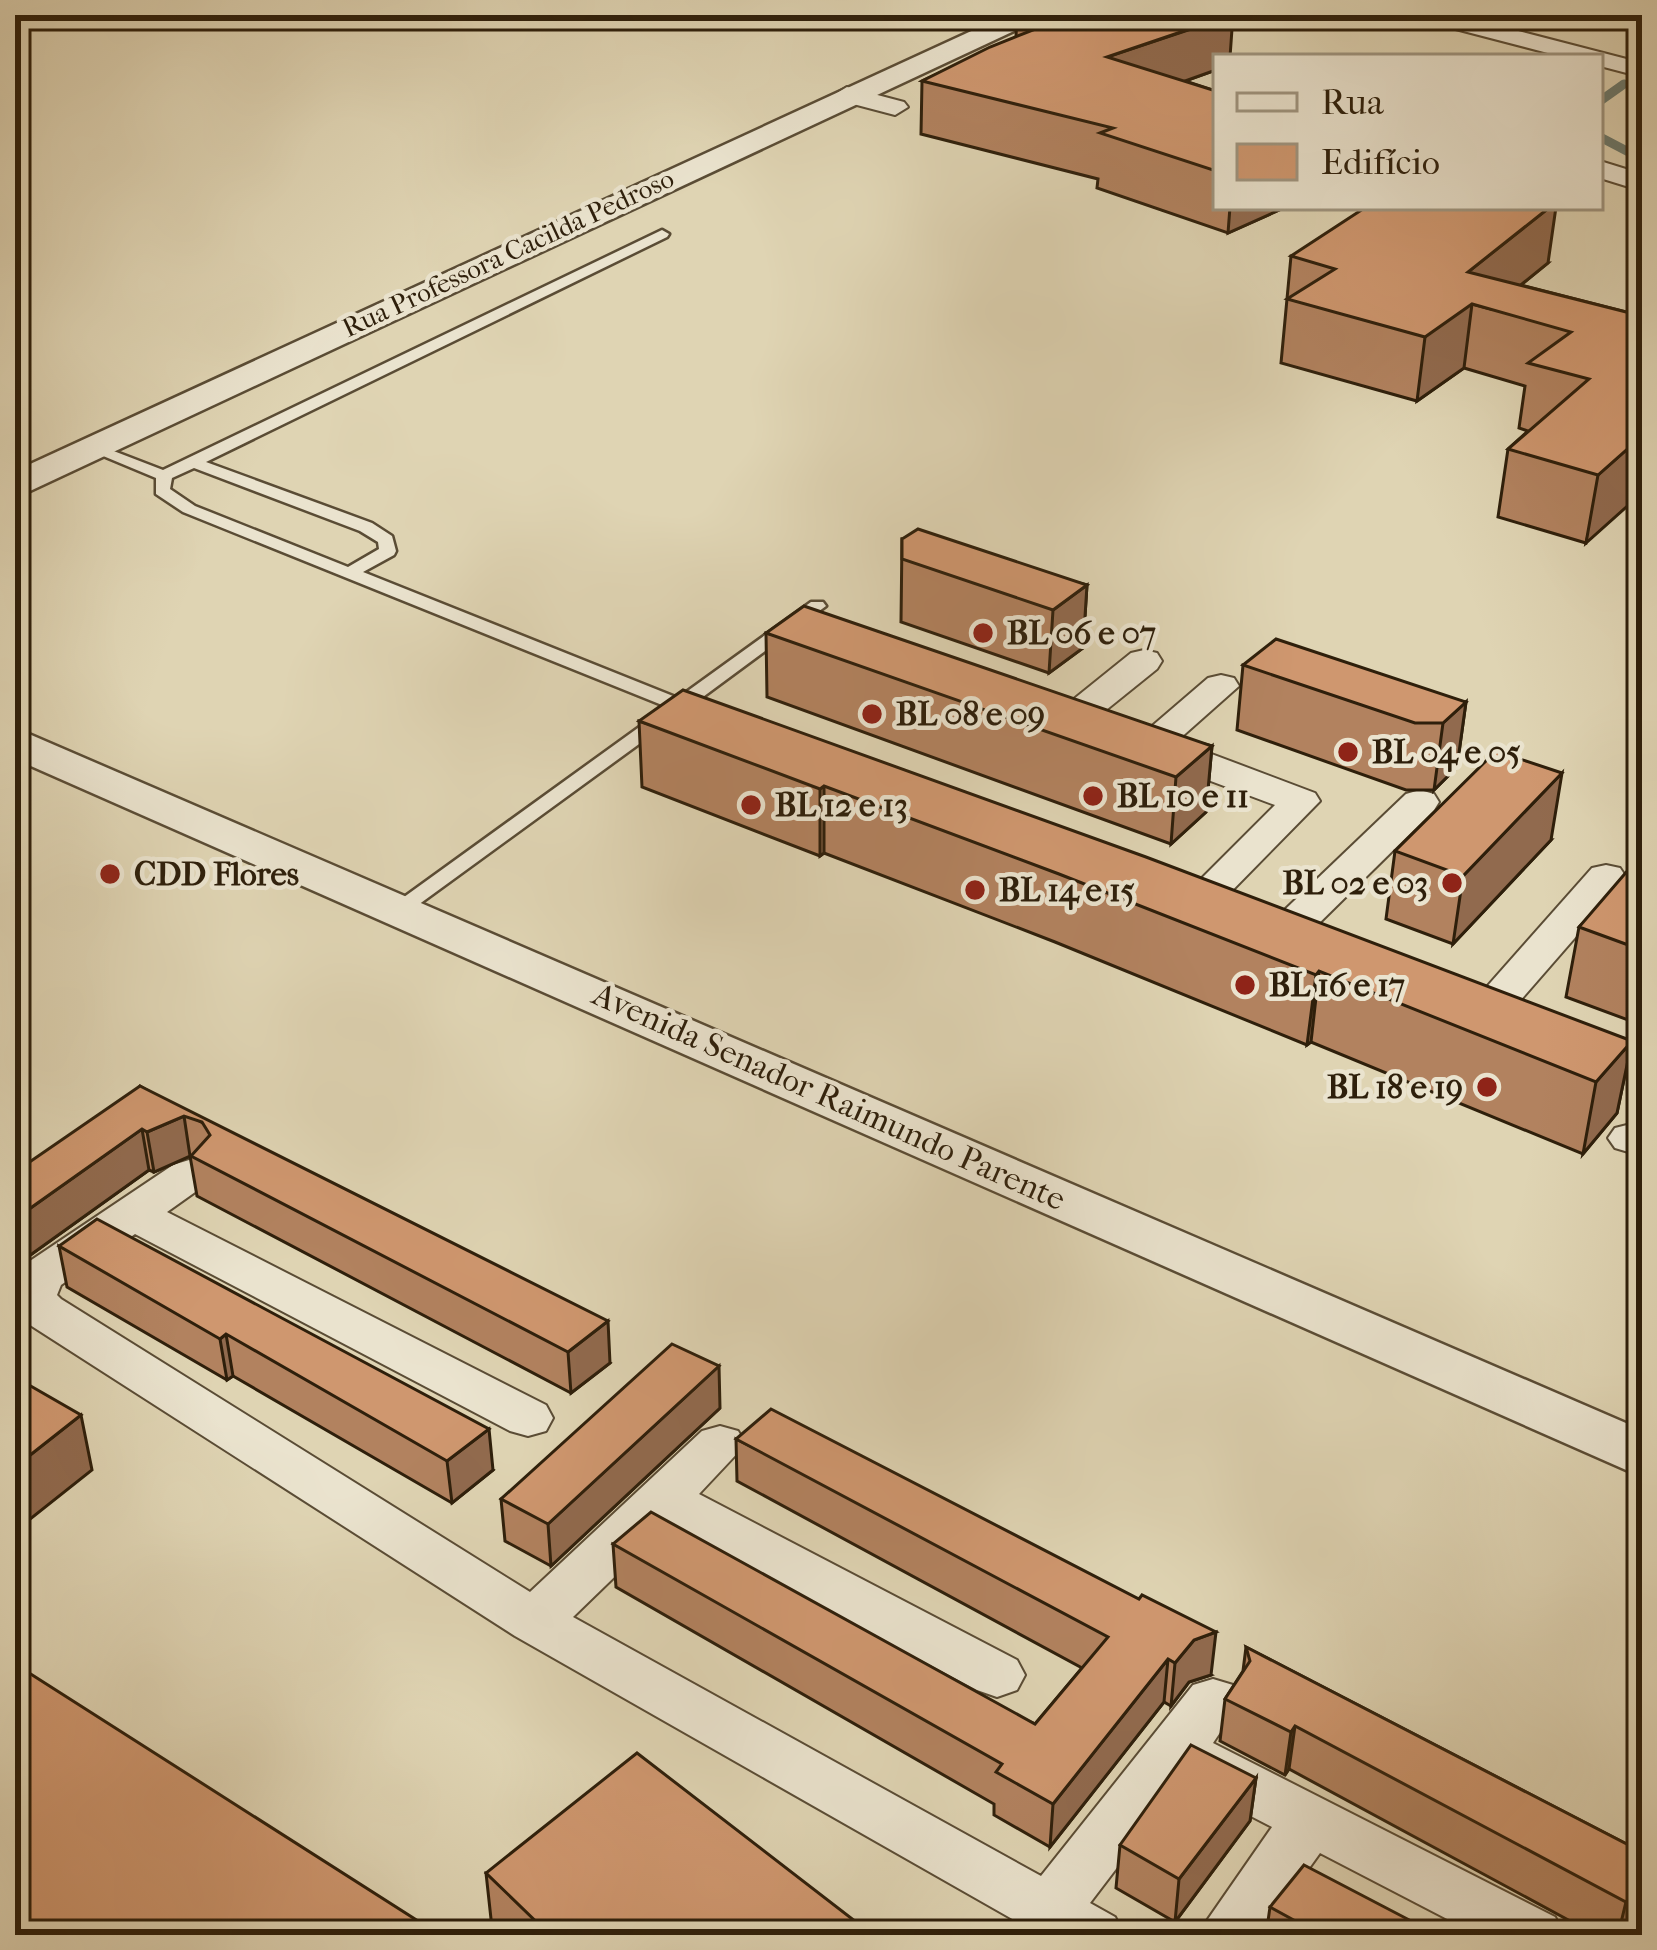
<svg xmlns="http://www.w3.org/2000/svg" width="1657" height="1950" font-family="'IM FELL French Canon',serif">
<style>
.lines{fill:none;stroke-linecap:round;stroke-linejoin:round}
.stream{stroke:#6b7a6f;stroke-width:9}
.service-casing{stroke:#5a4c35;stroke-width:5}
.minor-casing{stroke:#5a4c35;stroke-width:4}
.tertiary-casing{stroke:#5a4c35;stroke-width:5}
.service{fill:#eae3ce;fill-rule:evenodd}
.minor{fill:#eae3ce;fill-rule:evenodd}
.tertiary{fill:#eae3ce;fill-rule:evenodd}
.wall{fill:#b2825f;stroke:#2e1f0b;stroke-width:3}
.shaded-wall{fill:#916a4e;stroke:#2e1f0b;stroke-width:3}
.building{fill:#cf976f;stroke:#2e1f0b;stroke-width:3}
.poi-dot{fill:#8f2418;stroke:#eae3ce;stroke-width:4.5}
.labels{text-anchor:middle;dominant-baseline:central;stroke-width:9;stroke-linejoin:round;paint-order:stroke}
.far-street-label{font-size:27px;fill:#2e1f0b;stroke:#eae3ce}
.poi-label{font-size:33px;font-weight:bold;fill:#2e1f0b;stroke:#eae3ce;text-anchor:start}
.street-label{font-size:33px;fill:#2e1f0b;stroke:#eae3ce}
</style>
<rect width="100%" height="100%" fill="#dfd4b3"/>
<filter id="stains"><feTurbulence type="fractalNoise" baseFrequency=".00167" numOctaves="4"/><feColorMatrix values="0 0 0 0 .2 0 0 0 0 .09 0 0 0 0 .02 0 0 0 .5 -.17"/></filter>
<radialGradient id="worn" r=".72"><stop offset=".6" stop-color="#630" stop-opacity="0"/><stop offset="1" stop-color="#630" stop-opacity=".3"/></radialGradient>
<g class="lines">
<g class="stream">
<path d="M1600 101 1624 84"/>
<path d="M1600 137 1642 159"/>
</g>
<g class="service-casing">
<path id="service" d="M662 230 669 234 667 237 206 462 372 523 392 536 396 551 394 555 363 572 678 698 811 602H823L826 606 692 705 691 711 683 712 407 913H393L390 909 393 905 667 707 183 512 156 494V478L84 448 86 445H98L163 470ZM194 468 360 531 378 542 379 549 348 567 195 506 170 489 172 478Z"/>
</g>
<g class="minor-casing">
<g id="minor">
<path d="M1417 15H1457L1642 63V77L1600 66V57H1563L1421 20Z"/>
<path d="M847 87 904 102 908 107 895 115 838 100 834 95Z"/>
<path d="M1600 161 1642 174V191L1600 178Z"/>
<path d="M1144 650 1157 653 1162 661 1157 669 1085 727H1059L1053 719 1059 711 1131 653Z"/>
<path d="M1221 675 1234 678 1239 686 1177 741 1315 793 1320 801 1215 908H1187L1181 899 1275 805 1136 753 1130 745 1208 678Z"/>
<path d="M1420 790 1434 794 1439 802 1434 810 1302 940 1287 943 1272 940 1266 931 1272 922 1406 794Z"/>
<path d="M1606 865 1620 868 1626 877 1620 886 1506 1017 1491 1021 1476 1017 1470 1008 1476 999 1592 868Z"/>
<path d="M1578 1029 1642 1052V1080L1563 1051 1556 1042 1563 1033Z"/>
<path d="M1631 1124 1642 1127V1156L1615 1148 1608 1138 1615 1128Z"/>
<path d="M189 1160 205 1165 212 1175 205 1185 167 1212 546 1405 553 1418 546 1431 528 1436 510 1431 135 1234 61 1285 57 1295 61 1299 530 1592 702 1431 720 1426 738 1431 746 1444 699 1494 1017 1660 1025 1675 1017 1690 997 1697 977 1690 668 1525 573 1617 1041 1876 1193 1685 1213 1679 1233 1685 1241 1701 1213 1743 1555 1917 1564 1935H1478L1320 1853 1261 1935H1197L1272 1827 1183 1781 1090 1903 1115 1917 1124 1935H1041L1028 1928 515 1636 27 1323 15 1310V1281L24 1265 173 1165Z"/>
</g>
</g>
<g class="tertiary-casing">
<g id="tertiary">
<path d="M1004 16 1018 25 1014 31 15 498V471Z"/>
<path d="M15 728 1642 1430V1477L15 759Z"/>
</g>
</g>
<use href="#service" class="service"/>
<use href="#minor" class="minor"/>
<use href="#tertiary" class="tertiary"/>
</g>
<g class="wall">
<path d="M1017 15H1215L1216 70 1185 81 1216 91V207H1286L1228 233 1097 188 1098 179 921 134 922 81 1016 37Z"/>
<path d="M1291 256 1548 263 1521 285 1642 316 1586 543 1498 517 1508 449 1528 431 1519 428 1525 386 1464 368 1417 401 1281 363Z"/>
<path d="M902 539 1087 585 1083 648 1049 673 901 622Z"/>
<path d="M766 633 1212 746 1206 812 1171 844 767 697Z"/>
<path d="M1243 665 1466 702 1457 767 1434 790H1406L1237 730Z"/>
<path d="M639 721 1632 1041 1617 1113 1583 1154 1311 1042 1307 1045 1055 942 824 853 820 856 642 787Z"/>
<path d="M1551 840 1453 944 1386 919 1395 851Z"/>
<path d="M1642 864V1021L1639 1024 1566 997 1579 927Z"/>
<path d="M140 1086 610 1363 571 1393 197 1196 190 1156 154 1172 149 1170 15 1266Z"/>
<path d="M59 1246 493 1470 452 1503 233 1376 227 1380 67 1287Z"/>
<path d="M720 1408 551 1566 505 1541 501 1499Z"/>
<path d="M736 1439 1211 1675 1189 1682 1171 1706 1164 1702 1050 1847 994 1815V1804L616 1587 613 1544 1035 1724 1082 1668 737 1481Z"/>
<path d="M1246 1647 1642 1852 1623 1935H1596L1289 1769 1285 1775 1220 1741 1225 1699 1243 1671Z"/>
<path d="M1256 1778 1250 1821 1175 1922 1116 1888 1120 1845Z"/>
<path d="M486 1873 873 1935H499L492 1928Z"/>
<path d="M1270 1907 1438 1935H1266Z"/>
</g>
<g class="shaded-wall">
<path d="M1233 15 1230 57H1216V70L1104 110 1107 57Z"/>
<path d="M1230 207H1286L1228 233Z"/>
<path d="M1550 207H1556L1548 263 1491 309 1472 304 1464 368 1417 401 1425 337 1468 272Z"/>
<path d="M1642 436V493L1586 543 1598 475Z"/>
<path d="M1087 585 1083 648 1049 673 1053 610Z"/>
<path d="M1466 702 1457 767 1434 790 1443 723Z"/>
<path d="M1212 746 1206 812 1171 844 1176 777Z"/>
<path d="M1562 773 1551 840 1453 944 1463 876Z"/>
<path d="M824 786V853L820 856V789Z"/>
<path d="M1319 971 1311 1042 1307 1045 1316 975Z"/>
<path d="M1632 1041 1617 1113 1583 1154 1596 1082Z"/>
<path d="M184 1116 190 1156 154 1172 147 1132Z"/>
<path d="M142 1129 149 1170 15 1266V1219Z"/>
<path d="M608 1321 610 1363 571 1393 568 1352Z"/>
<path d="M226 1334 233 1376 227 1380 220 1339Z"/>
<path d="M719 1366 720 1408 551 1566 548 1524Z"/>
<path d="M81 1415 92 1470 15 1531V1467Z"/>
<path d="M489 1429 493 1470 452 1503 447 1461Z"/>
<path d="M1216 1632 1211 1675 1189 1682 1171 1706 1175 1663 1194 1640Z"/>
<path d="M1168 1659 1164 1702 1050 1847 1053 1804Z"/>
<path d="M1295 1726 1289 1769 1285 1775 1291 1732Z"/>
<path d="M1256 1778 1250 1821 1175 1922 1179 1879Z"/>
<path d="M1642 1881V1910L1623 1935H1618L1626 1902Z"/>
</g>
<g class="building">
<path d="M1071 15H1231L1107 57 1216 91V171L1100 133 1113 128 922 81 990 47Z"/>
<path d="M1366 207H1550L1468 272 1642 316V436L1598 475 1508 449 1589 379 1528 363 1571 332 1472 304 1425 337 1287 299 1335 269 1291 256Z"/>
<path d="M918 529 1087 585 1053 610 902 559V539Z"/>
<path d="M804 606 1212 746 1176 777 766 633Z"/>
<path d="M1276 639 1466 702 1443 723H1415L1243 665Z"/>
<path d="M683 690 1146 857 1632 1041 1596 1082 1319 971 1316 975 1059 874 824 786 820 789 639 721Z"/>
<path d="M1496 751 1562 773 1463 876 1395 851Z"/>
<path d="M1635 862 1642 864V950L1579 927Z"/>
<path d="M140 1086 608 1321 568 1352 191 1156 210 1135 202 1122 184 1116 147 1132 142 1129 15 1219V1172Z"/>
<path d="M97 1219 489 1429 447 1461 226 1334 220 1339 59 1246Z"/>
<path d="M672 1344 719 1366 548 1524 501 1499Z"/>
<path d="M15 1377 81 1415 15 1467Z"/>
<path d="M771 1409 1139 1599 1142 1595 1216 1632 1194 1640 1175 1663 1168 1659 1053 1804 996 1772 1002 1764 613 1544 651 1512 1035 1724 1108 1637 736 1439Z"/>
<path d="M1246 1647 1642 1852V1881L1626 1902 1295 1726 1291 1732 1225 1699 1250 1661Z"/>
<path d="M15 1664 440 1935H15Z"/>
<path d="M1191 1745 1256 1778 1179 1879 1120 1845Z"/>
<path d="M637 1753 873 1935H550L486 1873Z"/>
<path d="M1304 1865 1438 1935H1321L1270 1907Z"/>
</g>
<g class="poi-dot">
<circle cx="983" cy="633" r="12"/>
<circle cx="872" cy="714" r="12"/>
<circle cx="1348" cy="752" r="12"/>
<circle cx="1093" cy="796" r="12"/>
<circle cx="751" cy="805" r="12"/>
<circle cx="110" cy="874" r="12"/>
<circle cx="1452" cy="883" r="12"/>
<circle cx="975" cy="890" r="12"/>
<circle cx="1245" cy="985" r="12"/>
<circle cx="1487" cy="1087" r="12"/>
</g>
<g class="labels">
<g class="far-street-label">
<text transform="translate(508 253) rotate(-25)">Rua Professora Cacilda Pedroso</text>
</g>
<g class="poi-label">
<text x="1007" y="633">BL 06 e 07</text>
<text x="896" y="714">BL 08 e 09</text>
<text x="1372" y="752">BL 04 e 05</text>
<text x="1117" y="796">BL 10 e 11</text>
<text x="775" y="805">BL 12 e 13</text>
<text x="134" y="874">CDD Flores</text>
<text x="1428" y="883" text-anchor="end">BL 02 e 03</text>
<text x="999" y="890">BL 14 e 15</text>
<text x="1269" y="985">BL 16 e 17</text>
<text x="1463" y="1087" text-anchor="end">BL 18 e 19</text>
</g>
<g class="street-label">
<text transform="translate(829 1097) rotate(24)">Avenida Senador Raimundo Parente</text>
</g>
</g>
<rect width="1657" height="1950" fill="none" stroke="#dfd4b3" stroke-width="60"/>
<rect x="18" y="18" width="1621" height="1914" fill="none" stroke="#2e1f0b" stroke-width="6"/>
<rect x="30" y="30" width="1597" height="1890" fill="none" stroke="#2e1f0b" stroke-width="3"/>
<rect x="1213" y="54" width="390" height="156" fill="#eae3ce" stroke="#9f9580" stroke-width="3"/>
<rect x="1237" y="93" width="60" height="18" fill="#eae3ce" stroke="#9f9580" stroke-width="3"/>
<text x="1321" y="114" font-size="36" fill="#2e1f0b">Rua</text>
<rect x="1237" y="144" width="60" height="36" fill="#cf976f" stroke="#9f9580" stroke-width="3"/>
<text x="1321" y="174" font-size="36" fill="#2e1f0b">Edifício</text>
<rect width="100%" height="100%" filter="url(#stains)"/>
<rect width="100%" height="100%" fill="url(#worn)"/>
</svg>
